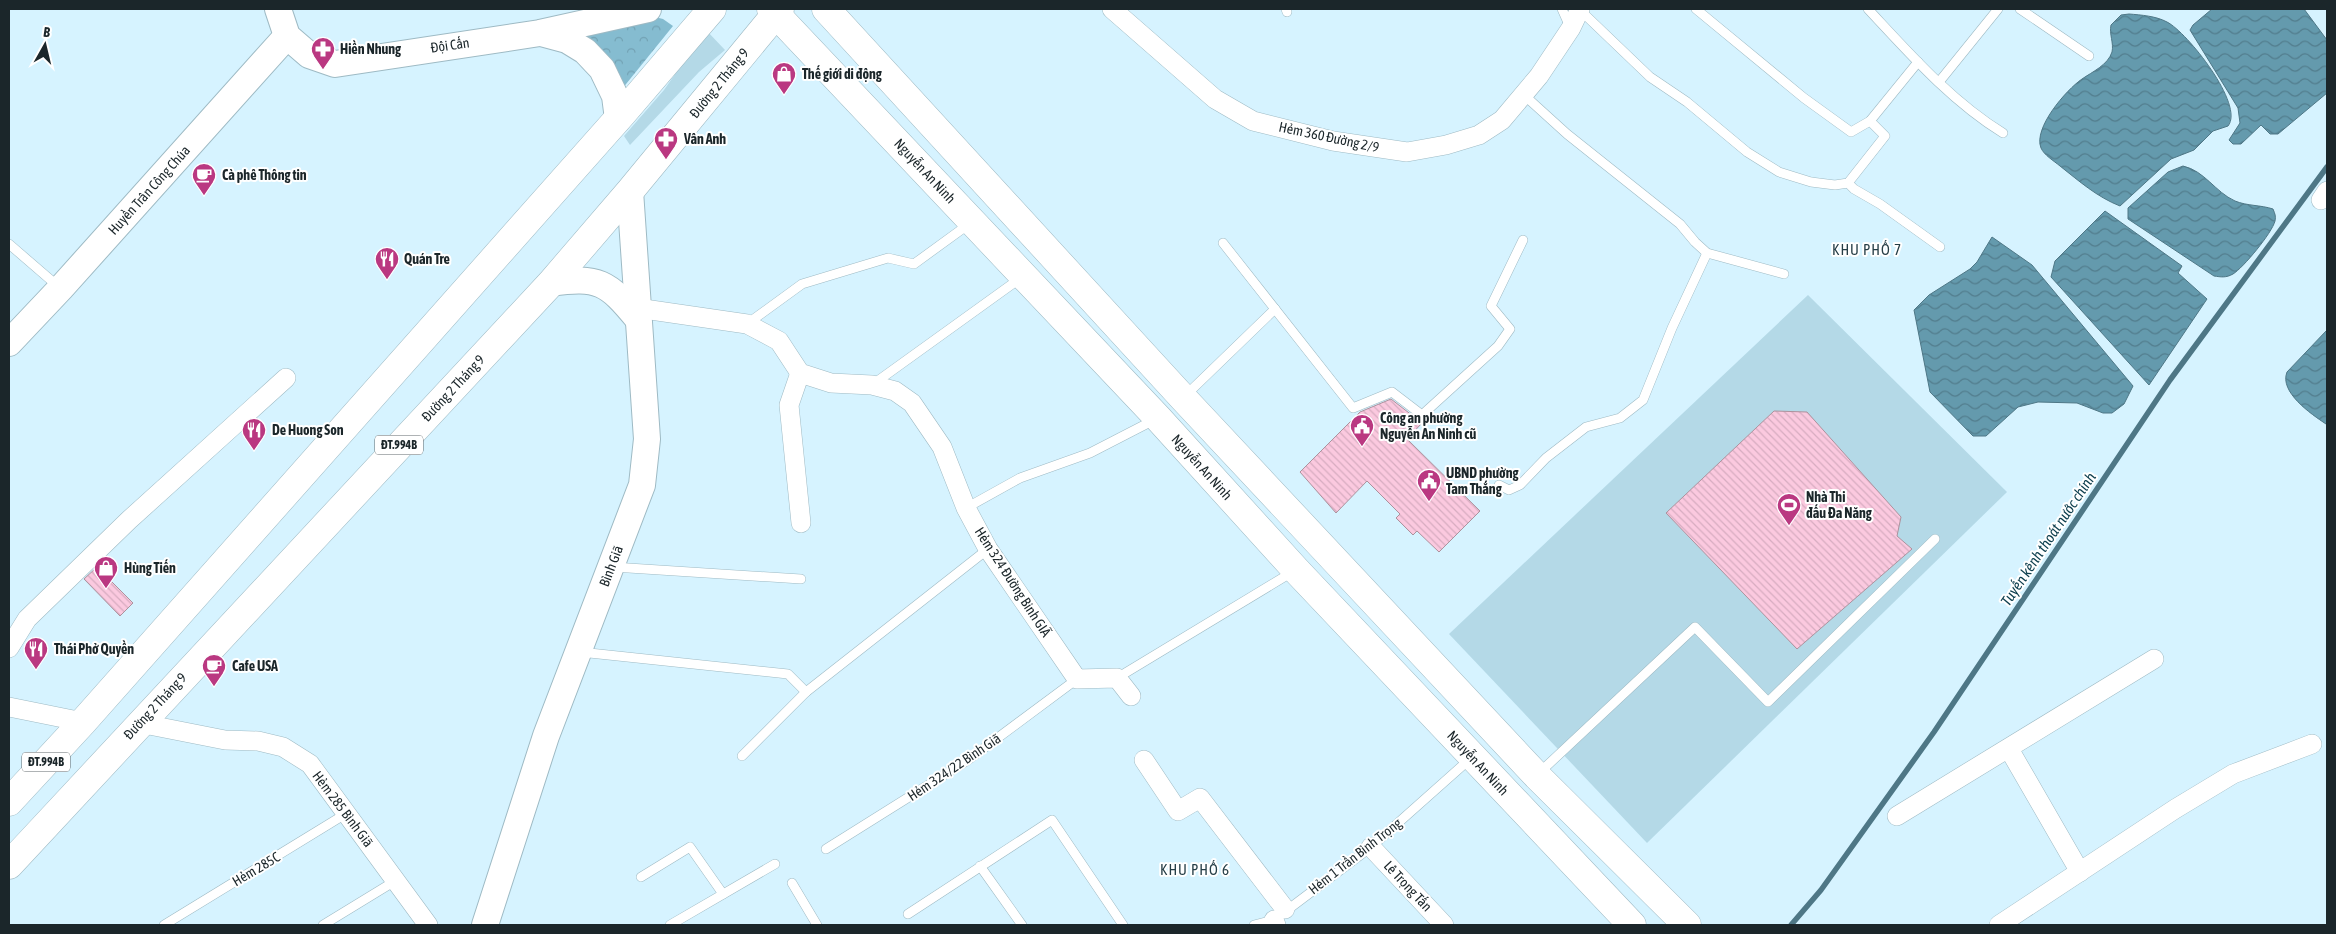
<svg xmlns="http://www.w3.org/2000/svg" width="2336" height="934" font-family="'Asap Condensed',sans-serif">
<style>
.grass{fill:#b4d9e7}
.forest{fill:url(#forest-crowns)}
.water{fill:url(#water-waves);stroke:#4e7786}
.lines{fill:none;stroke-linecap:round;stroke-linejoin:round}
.stream{stroke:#4e7786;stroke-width:5.5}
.building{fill:url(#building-back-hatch);stroke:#ac929d}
.lane-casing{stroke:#9ebac4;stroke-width:10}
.street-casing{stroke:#9ebac4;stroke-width:20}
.secondary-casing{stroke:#9ebac4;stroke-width:28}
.primary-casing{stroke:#9ebac4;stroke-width:29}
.lane{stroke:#fff;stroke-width:9}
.street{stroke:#fff;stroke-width:19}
.secondary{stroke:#fff;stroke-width:26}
.primary{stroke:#fff;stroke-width:28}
.labels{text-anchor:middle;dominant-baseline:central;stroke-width:4;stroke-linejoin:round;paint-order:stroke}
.shield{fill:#fff;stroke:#5f676a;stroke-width:1}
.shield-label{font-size:12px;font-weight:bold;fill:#1b262a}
.street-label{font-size:14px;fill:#1b262a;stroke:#fff}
.poi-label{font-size:14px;font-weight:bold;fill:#1b262a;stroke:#fff;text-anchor:start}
.neighbourhood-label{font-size:15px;letter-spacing:1px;fill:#253d46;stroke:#fff}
.water-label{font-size:15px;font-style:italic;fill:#0f404f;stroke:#fff}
</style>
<defs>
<pattern id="forest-crowns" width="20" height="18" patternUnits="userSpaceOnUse" patternTransform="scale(1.25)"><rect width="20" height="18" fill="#85bcd0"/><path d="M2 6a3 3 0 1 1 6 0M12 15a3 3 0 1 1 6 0" fill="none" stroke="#72a1b3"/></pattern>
<pattern id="water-waves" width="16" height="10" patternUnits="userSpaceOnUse" patternTransform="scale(1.25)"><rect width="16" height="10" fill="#649aad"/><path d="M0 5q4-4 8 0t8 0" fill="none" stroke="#527d8d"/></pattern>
<pattern id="building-back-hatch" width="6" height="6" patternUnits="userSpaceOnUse" patternTransform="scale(1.25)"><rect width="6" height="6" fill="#fbc9df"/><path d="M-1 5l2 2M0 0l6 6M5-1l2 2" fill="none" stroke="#d7acc0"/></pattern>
</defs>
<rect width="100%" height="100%" fill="#d6f3ff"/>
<g class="grass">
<path d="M706 30 725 50 699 72 630 145 624 136 664 90Z"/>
<path d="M1808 295 2007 492 1647 843 1449 634Z"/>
</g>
<path class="forest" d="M655 17 663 19 673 26 622 89 572 33Z"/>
<g class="water">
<path d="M2212 9H2304L2327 40V93L2278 134H2270L2261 125 2241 144H2233L2229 140 2240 123 2238 108 2190 30 2193 25Z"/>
<path d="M2129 14C2141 15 2156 16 2167 22 2187 32 2245 105 2228 126L2213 131 2194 150 2171 159 2120 206C2097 197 2079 181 2060 166 2054 161 2044 155 2041 148 2033 128 2066 90 2082 79 2092 72 2108 65 2112 52 2114 43 2109 34 2111 25L2121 15Z"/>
<path d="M2183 166C2205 171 2215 192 2235 201 2247 206 2261 205 2273 209 2275 214 2276 216 2275 221 2272 233 2243 268 2233 274 2226 278 2221 277 2214 276L2128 219V208L2168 172Z"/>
<path d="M2105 211 2182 266 2178 273 2207 299 2149 385 2051 277 2055 261Z"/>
<path d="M1992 237 2032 265 2133 386 2124 404 2112 413H2103L2077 403 2038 402 2018 407 1986 436H1973L1930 392 1914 310 1929 295 1970 269 1977 262Z"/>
<path d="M2327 330V423L2326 424C2311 414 2279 392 2287 372Z"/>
</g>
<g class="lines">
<path class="stream" d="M1791 925 1821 890 1934 732 2170 380 2327 167"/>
</g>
<g class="building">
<path d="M1391 399 1422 423 1407 439 1480 511 1439 552 1417 531 1413 535 1396 518 1400 514 1367 481 1336 513 1300 472 1360 412Z"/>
<path d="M1774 411 1807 412 1901 517 1897 536 1912 549 1797 649 1666 513Z"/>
<path d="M97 567 133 603 120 616 84 579Z"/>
</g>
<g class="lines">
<g class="lane-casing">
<g id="lane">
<path d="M1286 9 1287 12"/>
<path d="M1562 9 1570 27"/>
<path d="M1868 9C1909 53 1951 101 2003 133"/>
<path d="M2020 9 2089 56"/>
<path d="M1580 10 1650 77 1687 102 1747 152 1779 172 1811 182 1835 185 1848 183 1885 136 1870 121 1851 132 1804 98 1696 9"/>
<path d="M1939 82 1998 9"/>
<path d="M1524 95 1567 134 1680 224 1695 242 1707 253 1784 274"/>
<path d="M1870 121 1918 62"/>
<path d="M1848 183 1854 189 1880 204 1940 247"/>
<path d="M1223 243 1353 408 1392 392 1422 415 1498 346 1510 329 1491 306 1523 240"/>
<path d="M9 244 60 288"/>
<path d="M747 324 802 284 888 258 914 264 969 224"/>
<path d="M872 385 1022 277"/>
<path d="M1185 396 1275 309"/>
<path d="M1499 485 1509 490 1520 485 1546 458 1586 427 1620 418 1643 400 1672 328 1707 253"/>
<path d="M966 508 1020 478 1090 453 1156 419"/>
<path d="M613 567 801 579"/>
<path d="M580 652 788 674 806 692"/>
<path d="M1117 678 1294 571"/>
<path d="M742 756 806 692 988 549"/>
<path d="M1538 774 1695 627 1768 702 1935 539"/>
<path d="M826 849 968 760 1077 679"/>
<path d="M980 866 1022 925"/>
<path d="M641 877 690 847 723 894"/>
<path d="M792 883 817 925"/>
<path d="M908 914 1052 820 1123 925"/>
<path d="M164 925 347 813"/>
<path d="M323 925 395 881"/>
<path d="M670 925 775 864"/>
<path d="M1254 925 1274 920 1371 847 1471 758"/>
</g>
</g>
<g class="street-casing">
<g id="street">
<path d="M1112 9 1215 99 1253 121 1333 141 1407 152 1446 145 1479 135 1502 120 1539 76 1571 28 1580 9"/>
<path d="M2321 200 2327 191"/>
<path d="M637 308 747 324 779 341 800 373 831 383 872 385 895 391 912 403 942 447 966 508 988 549 1077 679 1117 678 1131 696"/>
<path d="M800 373 789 405 801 523"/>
<path d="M9 648 27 619 129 520 286 378"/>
<path d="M9 707 83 722"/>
<path d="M139 723 225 740 258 741 283 747 310 764 428 925"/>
<path d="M2009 749 2080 872"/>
<path d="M1144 760 1178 811 1200 798 1285 909"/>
<path d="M1897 816 2154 659"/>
<path d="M1371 847 1444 925"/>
<path d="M1274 920 1276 925"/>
<path d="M1999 925 2175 809 2233 774 2312 744"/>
</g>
</g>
<g class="secondary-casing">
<g id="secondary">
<path d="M278 9 287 36 309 55 335 64 540 33 648 9"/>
<path d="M541 33 567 40 585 51 602 69 615 96 618 119"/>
<path d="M551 283C598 276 608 282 638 319"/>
<path d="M9 343 61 288 287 36"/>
<path d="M485 925 546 736 642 485 647 439 630 191"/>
</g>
</g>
<g class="primary-casing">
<g id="primary">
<path d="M771 9 1158 418 1296 570 1632 925"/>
<path d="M826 9 1183 398 1537 776 1687 925"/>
<path d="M9 802 83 722 623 113 712 9"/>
<path d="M9 865 551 283 630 191 780 9"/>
</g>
</g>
<use href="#lane" class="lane"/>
<use href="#street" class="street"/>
<use href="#secondary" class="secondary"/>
<use href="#primary" class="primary"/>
</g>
<defs>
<g id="pharmacy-pin" transform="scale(1.25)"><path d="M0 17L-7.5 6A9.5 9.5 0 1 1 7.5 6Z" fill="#ba3881" stroke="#fff"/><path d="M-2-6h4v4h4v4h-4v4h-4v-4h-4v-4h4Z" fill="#fff"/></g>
<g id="shop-pin" transform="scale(1.25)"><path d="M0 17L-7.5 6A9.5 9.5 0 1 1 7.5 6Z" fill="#ba3881" stroke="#fff"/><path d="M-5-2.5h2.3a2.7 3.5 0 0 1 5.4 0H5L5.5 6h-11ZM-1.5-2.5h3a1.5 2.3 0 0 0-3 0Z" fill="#fff"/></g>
<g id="cafe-pin" transform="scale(1.25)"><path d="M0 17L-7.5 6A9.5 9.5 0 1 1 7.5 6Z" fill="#ba3881" stroke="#fff"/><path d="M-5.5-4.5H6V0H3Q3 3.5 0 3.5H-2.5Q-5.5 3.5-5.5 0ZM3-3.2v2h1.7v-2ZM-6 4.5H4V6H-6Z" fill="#fff"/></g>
<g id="restaurant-pin" transform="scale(1.25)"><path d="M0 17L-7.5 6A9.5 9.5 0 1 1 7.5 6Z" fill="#ba3881" stroke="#fff"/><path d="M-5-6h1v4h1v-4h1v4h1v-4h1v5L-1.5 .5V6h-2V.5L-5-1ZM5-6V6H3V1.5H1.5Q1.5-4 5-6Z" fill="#fff"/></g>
<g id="civic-pin" transform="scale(1.25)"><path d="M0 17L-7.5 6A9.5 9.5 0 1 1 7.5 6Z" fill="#ba3881" stroke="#fff"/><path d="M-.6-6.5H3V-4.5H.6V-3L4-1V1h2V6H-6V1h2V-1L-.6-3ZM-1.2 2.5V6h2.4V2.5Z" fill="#fff"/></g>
<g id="stadium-pin" transform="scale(1.25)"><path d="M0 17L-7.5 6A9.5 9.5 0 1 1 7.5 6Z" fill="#ba3881" stroke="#fff"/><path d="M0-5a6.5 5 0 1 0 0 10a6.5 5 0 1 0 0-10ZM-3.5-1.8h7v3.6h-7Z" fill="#fff"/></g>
</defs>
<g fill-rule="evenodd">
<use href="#pharmacy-pin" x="323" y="49"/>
<use href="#shop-pin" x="784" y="74"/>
<use href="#pharmacy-pin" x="666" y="139"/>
<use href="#cafe-pin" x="204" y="175"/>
<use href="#restaurant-pin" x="387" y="259"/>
<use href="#civic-pin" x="1362" y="426"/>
<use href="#restaurant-pin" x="254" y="430"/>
<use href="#civic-pin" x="1429" y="481"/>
<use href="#stadium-pin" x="1789" y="505"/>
<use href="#shop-pin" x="106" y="568"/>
<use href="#restaurant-pin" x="36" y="649"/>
<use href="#cafe-pin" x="214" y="666"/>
</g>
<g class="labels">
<g class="shield">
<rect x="375" y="435.5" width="48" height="19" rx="4"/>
<rect x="22" y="752.5" width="48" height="19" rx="4"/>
</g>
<g class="shield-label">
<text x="399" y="445">ĐT.994B</text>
<text x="46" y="762">ĐT.994B</text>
</g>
<g class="street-label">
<text transform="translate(450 45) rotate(-8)">Đội Cấn</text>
<text transform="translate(719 83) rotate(-51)">Đường 2 Tháng 9</text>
<text transform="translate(1329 137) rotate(12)">Hẻm 360 Đường 2/9</text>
<text transform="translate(925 171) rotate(47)">Nguyễn An Ninh</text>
<text transform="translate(149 190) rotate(-48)">Huyền Trân Công Chúa</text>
<text transform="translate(453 388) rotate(-47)">Đường 2 Tháng 9</text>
<text transform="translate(1202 467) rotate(48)">Nguyễn An Ninh</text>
<text transform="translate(611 566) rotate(-69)">Bình Giã</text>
<text transform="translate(1013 582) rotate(57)">Hẻm 324 Đường Binh GIÃ</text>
<text transform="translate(155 706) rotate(-47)">Đường 2 Tháng 9</text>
<text transform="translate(1478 763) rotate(47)">Nguyễn An Ninh</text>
<text transform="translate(954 767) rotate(-34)">Hẻm 324/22 Bình Giã</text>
<text transform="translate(343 809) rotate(53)">Hẻm 285 Bình Giã</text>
<text transform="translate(1355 856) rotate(-38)">Hẻm 1 Trần Bình Trọng</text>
<text transform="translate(256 869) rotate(-31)">Hẻm 285C</text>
<text transform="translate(1408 886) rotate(47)">Lê Trọng Tấn</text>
</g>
<g class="poi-label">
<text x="340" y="49">Hiền Nhung</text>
<text x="802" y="74">Thế giới di động</text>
<text x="684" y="139">Vân Anh</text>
<text x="222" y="175">Cà phê Thông tin</text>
<text x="404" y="259">Quán Tre</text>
<text x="1380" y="418">Công an phường<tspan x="1380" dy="16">Nguyễn An Ninh cũ</tspan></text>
<text x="272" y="430">De Huong Son</text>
<text x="1446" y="473">UBND phường<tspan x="1446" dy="16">Tam Thắng</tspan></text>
<text x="1806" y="497">Nhà Thi<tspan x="1806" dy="16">đấu Đa Năng</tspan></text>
<text x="124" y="568">Hùng Tiến</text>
<text x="54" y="649">Thái Phở Quyền</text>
<text x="232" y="666">Cafe USA</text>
</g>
<g class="neighbourhood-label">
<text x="1867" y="249">KHU PHỐ 7</text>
<text x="1195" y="869">KHU PHỐ 6</text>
</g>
<g class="water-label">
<text transform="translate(2048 539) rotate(-56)">Tuyến kênh thoát nước chính</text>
</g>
</g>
<rect width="2336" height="934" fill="none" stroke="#1b262a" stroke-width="20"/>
<g transform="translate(45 45) rotate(8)" stroke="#ffffff" stroke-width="4" paint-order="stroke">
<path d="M0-4L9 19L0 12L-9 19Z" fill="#1b262a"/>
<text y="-8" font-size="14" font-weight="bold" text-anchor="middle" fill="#1b262a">B</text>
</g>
</svg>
